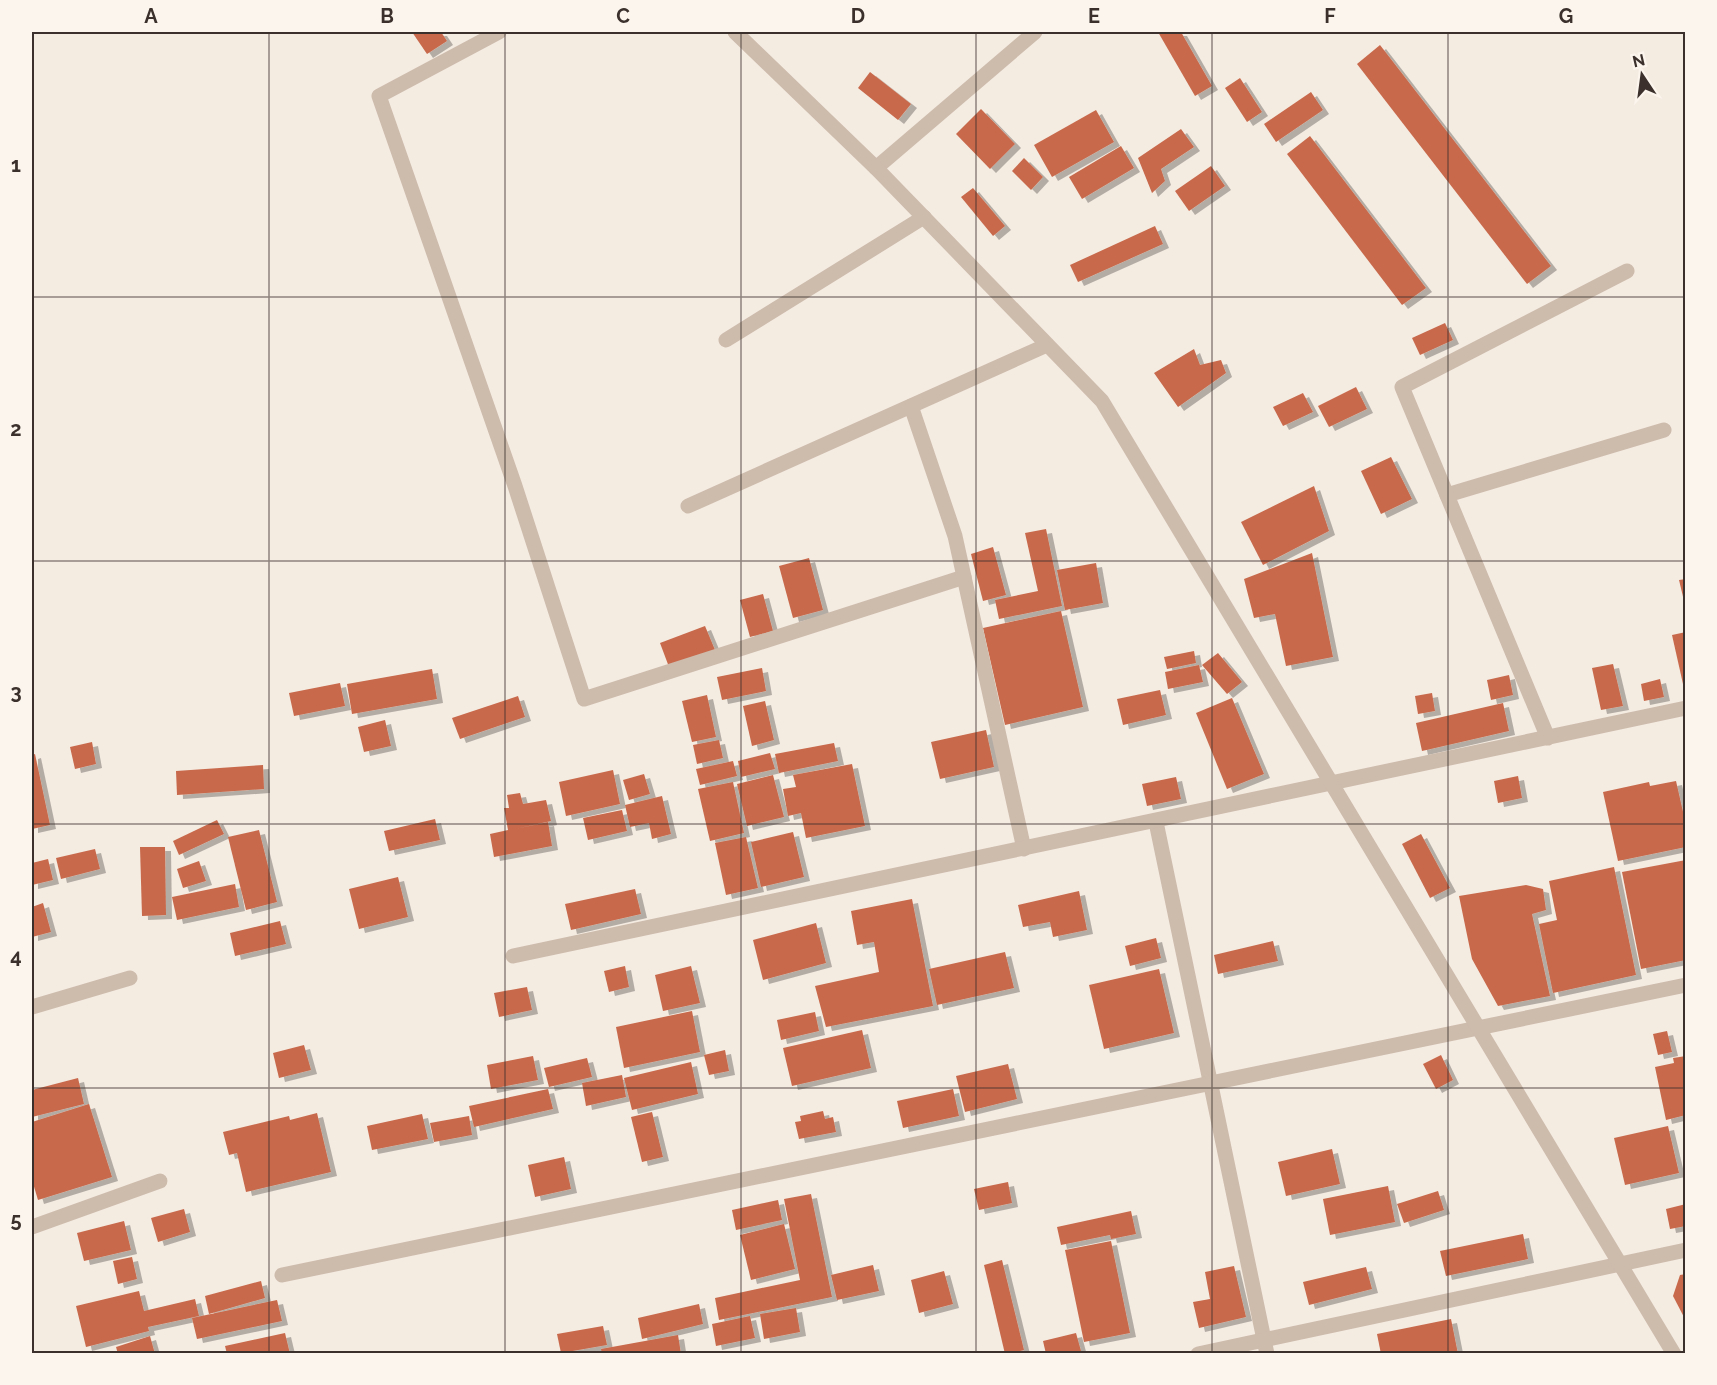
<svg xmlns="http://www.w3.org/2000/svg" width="1717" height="1385" font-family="Raleway,sans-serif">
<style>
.building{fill:#c8694b;filter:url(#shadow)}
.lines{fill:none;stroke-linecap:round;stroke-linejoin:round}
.minor{stroke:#cdbbac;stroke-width:15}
.tertiary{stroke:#cdbbac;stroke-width:15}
.grid{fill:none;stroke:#3b302b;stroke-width:1.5;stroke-opacity:0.55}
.neatline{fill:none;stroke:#3b302b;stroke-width:2}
.grid-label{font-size:20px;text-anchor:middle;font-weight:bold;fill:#3b302b}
</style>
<defs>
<filter id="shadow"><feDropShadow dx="6" dy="4" stdDeviation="0" flood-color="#0004"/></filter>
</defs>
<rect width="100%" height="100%" fill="#f4ebe1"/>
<g class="building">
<path d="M412 32H441L447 41 427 54Z"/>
<path d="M1158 32H1181L1212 86 1195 96Z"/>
<path d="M1380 45 1551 266 1527 284 1357 64Z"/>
<path d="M870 72 911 104 898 120 858 88Z"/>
<path d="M1240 78 1262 112 1247 122 1225 88Z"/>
<path d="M1311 92 1323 110 1276 142 1264 124Z"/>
<path d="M981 109 1015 144 990 169 956 134Z"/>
<path d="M1096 110 1114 142 1052 177 1034 145Z"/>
<path d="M1181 129 1194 147 1161 169 1165 181 1152 193 1138 158Z"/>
<path d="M1310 136 1426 288 1402 305 1287 154Z"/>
<path d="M1121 146 1134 168 1082 199 1069 177Z"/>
<path d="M1024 158 1043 177 1031 190 1012 171Z"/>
<path d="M1211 166 1225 186 1189 211 1175 191Z"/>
<path d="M973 188 1005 226 993 236 961 197Z"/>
<path d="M1155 226 1163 244 1078 282 1070 265Z"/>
<path d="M1445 323 1453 340 1420 355 1412 338Z"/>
<path d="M1194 349 1200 365 1221 360 1226 373 1178 407 1154 373Z"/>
<path d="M1356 387 1367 409 1329 427 1318 406Z"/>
<path d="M1303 393 1313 412 1283 426 1273 407Z"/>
<path d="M1391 457 1412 499 1381 514 1361 471Z"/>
<path d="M1314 486 1329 531 1263 565 1241 522Z"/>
<path d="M1046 529 1062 606 999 619 995 600 1038 591 1025 533Z"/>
<path d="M993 547 1006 595 983 601 971 554Z"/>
<path d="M1312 553 1333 657 1286 666 1275 614 1254 618 1244 579Z"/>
<path d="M809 558 823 610 793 618 779 566Z"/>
<path d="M1096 563 1103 603 1065 610 1057 570Z"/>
<path d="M1686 579V605H1685L1679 580Z"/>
<path d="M763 594 773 631 750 637 740 600Z"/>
<path d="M1061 611 1083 707 1005 725 983 628Z"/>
<path d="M705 626 715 650 669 667 660 643Z"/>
<path d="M1686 632V683L1683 684 1672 635Z"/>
<path d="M1194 651 1196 663 1167 669 1164 657Z"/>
<path d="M1218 653 1242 682 1227 694 1202 665Z"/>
<path d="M1613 664 1623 706 1601 710 1592 668Z"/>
<path d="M1199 665 1203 682 1168 689 1165 672Z"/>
<path d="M762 668 766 691 722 700 717 677Z"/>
<path d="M432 669 437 699 352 714 347 684Z"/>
<path d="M1509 675 1513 695 1491 700 1487 680Z"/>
<path d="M1660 679 1664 697 1644 701 1641 684Z"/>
<path d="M340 683 345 706 294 716 289 693Z"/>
<path d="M1160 690 1166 715 1123 725 1117 699Z"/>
<path d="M1432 693 1435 711 1418 714 1415 696Z"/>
<path d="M707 695 716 737 692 742 682 701Z"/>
<path d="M518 696 525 717 460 739 452 718Z"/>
<path d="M1232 698 1264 774 1227 789 1196 713Z"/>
<path d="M765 701 774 740 752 746 743 706Z"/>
<path d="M1503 703 1509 731 1422 751 1416 723Z"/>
<path d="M385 720 391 746 364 752 358 727Z"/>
<path d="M986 730 994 767 940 779 931 742Z"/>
<path d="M719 740 723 758 697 764 693 745Z"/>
<path d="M92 742 96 764 75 769 70 747Z"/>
<path d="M834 743 838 761 779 773 775 754Z"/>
<path d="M770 753 775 769 741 777 738 761Z"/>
<path d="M35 754 50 825 32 829V755Z"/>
<path d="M733 761 737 776 700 785 696 769Z"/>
<path d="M852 764 865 826 806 838 801 813 788 816 783 789 796 787 793 775Z"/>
<path d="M263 765 264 789 177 795 176 771Z"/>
<path d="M613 770 620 804 566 816 559 782Z"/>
<path d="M644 774 650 794 629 800 623 780Z"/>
<path d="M773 775 784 817 747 826 737 784Z"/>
<path d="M1518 776 1522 798 1498 803 1494 781Z"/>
<path d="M1176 777 1181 799 1147 806 1142 784Z"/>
<path d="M1676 781 1686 825V847L1618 861 1603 792 1649 782 1650 786Z"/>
<path d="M733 782 744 833 710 841 698 789Z"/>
<path d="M520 793 523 804 546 800 551 821 515 829 548 822 552 846 494 857 490 834 508 830 504 808H509L507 795Z"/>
<path d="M662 796 671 834 652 839 649 823 630 827 625 805Z"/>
<path d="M622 810 627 831 588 840 583 818Z"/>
<path d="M435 819 440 840 389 851 384 831Z"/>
<path d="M217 820 224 834 179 855 173 841Z"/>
<path d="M259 830 277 902 246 910 228 837Z"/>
<path d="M793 832 804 877 761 887 751 842Z"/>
<path d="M1421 834 1450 888 1430 898 1402 844Z"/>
<path d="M746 837 758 888 726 895 715 843Z"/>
<path d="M140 847H165L166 915 142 916Z"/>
<path d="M95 849 100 869 61 879 56 858Z"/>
<path d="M48 859 53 880 32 885V863Z"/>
<path d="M1686 860V960L1641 969 1622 872Z"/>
<path d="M199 861 206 881 183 888 177 869Z"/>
<path d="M1614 867 1636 975 1553 993 1539 924 1557 920 1549 881Z"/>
<path d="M398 877 408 917 359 929 349 889Z"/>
<path d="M235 884 239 907 177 920 172 897Z"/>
<path d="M1526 885 1543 889 1546 910 1532 914 1550 996 1498 1006 1472 959 1459 896Z"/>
<path d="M635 889 641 914 571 930 565 904Z"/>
<path d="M1079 891 1087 930 1053 937 1050 922 1023 927 1018 905Z"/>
<path d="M912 899 933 1006 826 1027 815 986 879 972 874 942 857 945 851 911Z"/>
<path d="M43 903 51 932 32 937V907Z"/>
<path d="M280 921 286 944 235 956 230 933Z"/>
<path d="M816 923 826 963 763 980 753 940Z"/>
<path d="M1156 938 1161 958 1130 966 1125 946Z"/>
<path d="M1273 941 1278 961 1218 974 1214 955Z"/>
<path d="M1005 952 1014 988 937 1005 929 969Z"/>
<path d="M625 966 629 987 609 992 604 971Z"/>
<path d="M691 966 700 1003 663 1011 655 975Z"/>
<path d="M1159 969 1174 1033 1104 1049 1089 985Z"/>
<path d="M527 987 532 1010 499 1017 494 993Z"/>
<path d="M692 1011 700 1052 624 1068 616 1027Z"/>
<path d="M815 1012 819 1031 781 1040 777 1020Z"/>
<path d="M862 1030 871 1068 792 1086 783 1048Z"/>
<path d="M1667 1031 1672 1052 1658 1055 1653 1034Z"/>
<path d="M304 1045 311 1070 279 1078 273 1053Z"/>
<path d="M725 1050 729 1071 709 1075 704 1055Z"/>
<path d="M1441 1055 1453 1080 1436 1089 1423 1064Z"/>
<path d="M533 1056 538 1080 491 1089 487 1065Z"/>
<path d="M1686 1056V1115L1666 1120 1655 1067 1674 1063 1673 1058Z"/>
<path d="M587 1058 592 1077 549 1087 544 1068Z"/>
<path d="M691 1062 698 1094 632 1110 624 1078Z"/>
<path d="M1008 1064 1017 1099 965 1112 956 1076Z"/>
<path d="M622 1075 626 1097 586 1106 582 1083Z"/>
<path d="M78 1078 84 1104 32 1117V1090Z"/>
<path d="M548 1089 553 1109 474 1127 469 1106Z"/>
<path d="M953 1089 959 1116 903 1128 897 1101Z"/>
<path d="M89 1104 112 1177 38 1200 32 1180V1122Z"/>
<path d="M823 1111 825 1119 833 1117 836 1132 799 1139 795 1122 801 1121 800 1116Z"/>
<path d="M652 1112 663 1157 642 1162 631 1117Z"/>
<path d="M317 1113 331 1172 246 1192 237 1153 229 1155 223 1132 289 1116 290 1120Z"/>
<path d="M422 1114 428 1139 372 1150 367 1126Z"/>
<path d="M469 1116 472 1135 434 1142 430 1123Z"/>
<path d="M1668 1126 1679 1173 1625 1185 1614 1138Z"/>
<path d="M1332 1149 1340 1184 1286 1196 1278 1162Z"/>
<path d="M564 1157 571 1189 535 1197 528 1165Z"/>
<path d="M1008 1182 1012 1203 979 1210 974 1189Z"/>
<path d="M1388 1186 1395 1222 1330 1235 1323 1199Z"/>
<path d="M1438 1191 1444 1210 1404 1223 1397 1204Z"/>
<path d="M811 1194 832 1297 719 1320 715 1298 800 1280 784 1199Z"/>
<path d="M778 1200 782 1220 736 1230 732 1210Z"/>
<path d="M1686 1204V1226L1670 1229 1666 1209Z"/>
<path d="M184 1209 190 1232 158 1242 151 1218Z"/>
<path d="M1131 1211 1136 1234 1111 1239 1110 1235 1061 1245 1057 1227Z"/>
<path d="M124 1221 131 1250 84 1261 77 1233Z"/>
<path d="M784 1224 795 1269 751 1280 740 1235Z"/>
<path d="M1523 1234 1528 1259 1446 1276 1440 1251Z"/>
<path d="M1111 1241 1130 1333 1084 1342 1065 1250Z"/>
<path d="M132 1257 137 1279 118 1284 113 1261Z"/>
<path d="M1002 1260 1024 1350 1008 1354H1005L984 1265Z"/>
<path d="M873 1265 879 1291 837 1300 831 1275Z"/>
<path d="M1234 1266 1246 1317 1199 1328 1193 1302 1210 1299 1205 1272Z"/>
<path d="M1366 1267 1372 1289 1309 1305 1303 1282Z"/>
<path d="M944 1271 953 1304 919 1313 911 1280Z"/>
<path d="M1686 1274V1321L1673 1296 1680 1275Z"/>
<path d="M261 1281 265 1298 209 1314 205 1296Z"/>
<path d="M139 1291 144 1311 195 1299 199 1316 148 1327 149 1331 86 1347 76 1306Z"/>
<path d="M277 1300 282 1321 197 1339 192 1318Z"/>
<path d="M699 1304 703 1324 642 1339 638 1318Z"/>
<path d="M796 1308 800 1332 764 1339 760 1314Z"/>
<path d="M750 1316 755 1338 716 1346 712 1324Z"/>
<path d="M1451 1319 1458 1354H1381L1377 1334Z"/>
<path d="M603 1326 607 1345 561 1353 557 1334Z"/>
<path d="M285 1333 290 1354H227L225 1346Z"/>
<path d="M1076 1333 1081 1351 1046 1354 1043 1341Z"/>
<path d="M678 1335 681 1354H602L601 1349Z"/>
<path d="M150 1336 155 1354H118L116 1347Z"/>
</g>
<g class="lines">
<g class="minor">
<path d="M499 32 379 96 515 486 584 699 964 577"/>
<path d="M876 168 1035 32"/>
<path d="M726 340 924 217"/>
<path d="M911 406 955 536 1024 849"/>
<path d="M1447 495 1664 430"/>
<path d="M688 506 1047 345"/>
<path d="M1548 738 1402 387 1627 271"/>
<path d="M1156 822 1267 1354"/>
<path d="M513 956 1686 708"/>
<path d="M32 1007 130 978"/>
<path d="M32 1227 160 1181"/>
<path d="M282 1275 1686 985"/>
<path d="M1198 1354 1686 1250"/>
</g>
<path class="tertiary" d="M735 32 876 168 1102 401 1674 1354"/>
</g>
<path class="grid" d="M269 32V1354M505 32V1354M741 32V1354M976 32V1354M1212 32V1354M1448 32V1354M32 297H1686M32 561H1686M32 824H1686M32 1088H1686"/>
<rect width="1717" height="1385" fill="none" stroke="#fbf5ee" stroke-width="66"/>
<g transform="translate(1642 75) rotate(347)" stroke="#fbf5ee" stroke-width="4.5" paint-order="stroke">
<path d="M0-4.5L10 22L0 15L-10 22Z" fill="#3b302b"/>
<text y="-9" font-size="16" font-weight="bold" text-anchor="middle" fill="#3b302b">N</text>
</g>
<rect x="33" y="33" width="1651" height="1319" class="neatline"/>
<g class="grid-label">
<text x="151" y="23">A</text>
<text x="387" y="23">B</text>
<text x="623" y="23">C</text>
<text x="858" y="23">D</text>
<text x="1094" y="23">E</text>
<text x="1330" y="23">F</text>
<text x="1566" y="23">G</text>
<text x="16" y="172">1</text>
<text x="16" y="436">2</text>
<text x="16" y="699">3</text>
<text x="16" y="963">4</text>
<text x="16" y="1227">5</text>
</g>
</svg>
